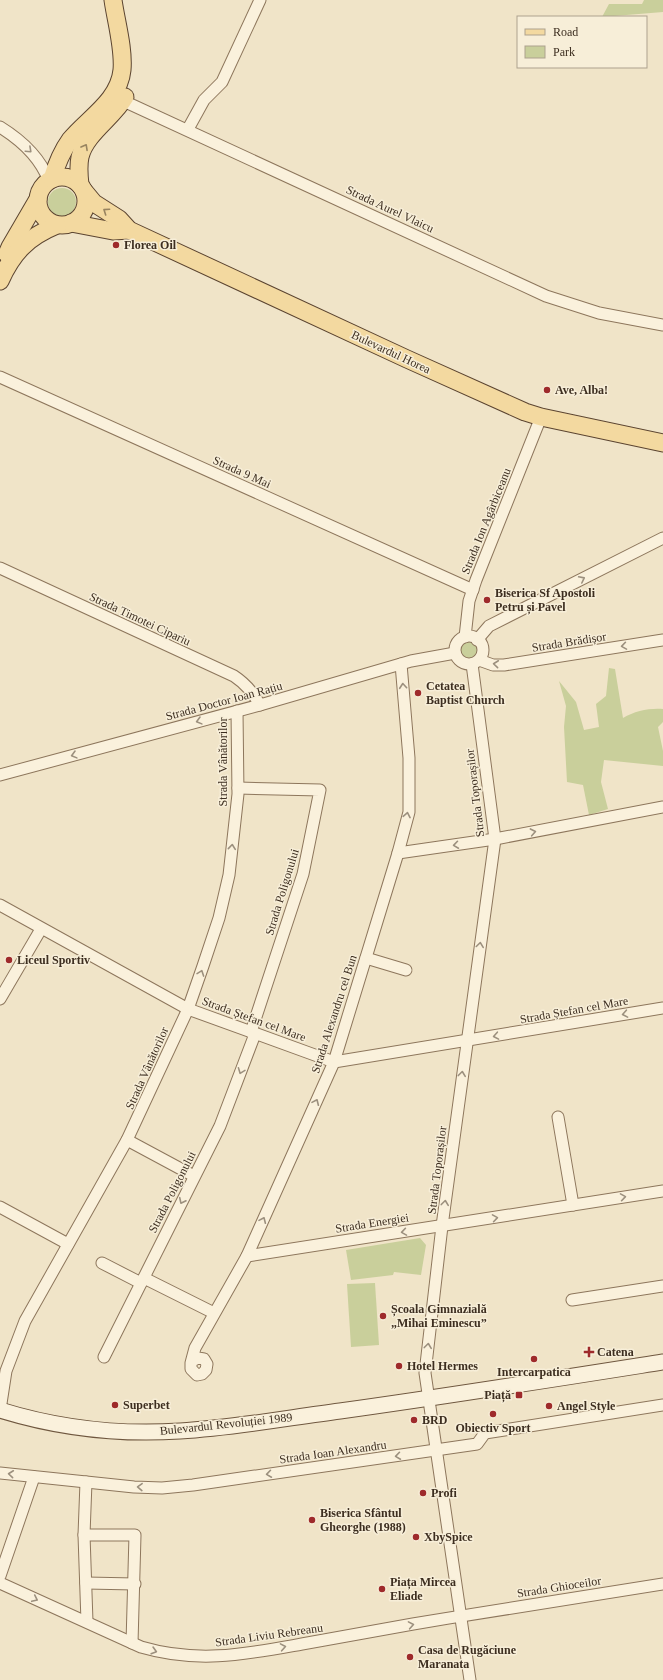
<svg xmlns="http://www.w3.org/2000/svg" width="663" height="1680" font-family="'Times New Roman',serif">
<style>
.green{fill:#c9cf9b}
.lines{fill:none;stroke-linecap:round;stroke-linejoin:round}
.street-casing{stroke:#8d765c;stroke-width:13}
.secondary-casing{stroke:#6f573f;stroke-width:17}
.primary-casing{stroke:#5b4430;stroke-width:19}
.street{stroke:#faf1dc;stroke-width:11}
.secondary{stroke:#faf1dc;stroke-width:15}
.primary{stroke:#f3d9a0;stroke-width:17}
.oneway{stroke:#988460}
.oneway2{stroke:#9c907e}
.poi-dot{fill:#9e2a2b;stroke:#f7eed8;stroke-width:1.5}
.labels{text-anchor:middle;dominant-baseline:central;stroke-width:3;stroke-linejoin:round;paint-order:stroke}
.street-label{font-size:12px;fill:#3d2e20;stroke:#f7eed8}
.poi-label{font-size:12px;font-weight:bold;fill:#3d2e20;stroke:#f7eed8;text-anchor:start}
</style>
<rect width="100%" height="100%" fill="#f0e4c8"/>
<g class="green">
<path d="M644 0H663V12L602 17 609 4H642Z"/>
<circle cx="62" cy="202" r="14"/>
<circle cx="469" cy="650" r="9"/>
<path d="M609 668 615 669 623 718C635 711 649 708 663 709V722L658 727 663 751V766L604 760 601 782 608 809 589 815 583 785 567 782 564 727 566 706 559 681 576 702 584 730 599 727 596 704 606 696Z"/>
<path d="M420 1238 426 1245 421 1275 394 1272 393 1275 351 1280 346 1250Z"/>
<path d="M375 1283 379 1345 351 1347 347 1284Z"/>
</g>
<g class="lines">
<g class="street-casing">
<g id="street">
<path d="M117 98 546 296 599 313 663 325"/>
<path d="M0 127C21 140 40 157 49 181"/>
<path d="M188 129 204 100 222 82 260 0"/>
<path d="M0 377 473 590"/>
<path d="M0 568 234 676C246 684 253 692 260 705"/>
<circle cx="469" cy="650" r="14"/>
<path d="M465 637 469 601 476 580 541 417"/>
<path d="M477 640 489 626 663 538"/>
<path d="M479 660 493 665H504L663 640"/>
<path d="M0 775 260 705 411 661 455 653"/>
<path d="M238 788 320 790 303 874 251 1032"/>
<path d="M398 853 495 839 663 807"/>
<path d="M0 905 188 1009 334 1062 663 1008"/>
<path d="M366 958 406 970"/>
<path d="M0 999 41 929"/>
<path d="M558 1117 573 1205"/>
<path d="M127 1140 194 1176"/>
<path d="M0 1207 68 1244"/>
<path d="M247 1256 663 1191"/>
<path d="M102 1263 141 1283"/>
<path d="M144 1278 214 1313"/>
<path d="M572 1300 663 1286"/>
<path d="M104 1357 220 1126 255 1034"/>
<path d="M192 1361 198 1358 204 1359 207 1364 206 1370 202 1374 197 1375 191 1369V1363L195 1348 247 1256 334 1062 398 853 409 812V758L401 664"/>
<path d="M0 1410 6 1371 25 1321 127 1140 188 1009 203 966 219 918 229 875 238 794 237 711"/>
<path d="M0 1473 134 1487 162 1488 193 1485 477 1444 485 1433 663 1405"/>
<path d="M86 1482 84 1535 87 1622"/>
<path d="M84 1535H135L132 1643"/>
<path d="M0 1576 34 1477"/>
<path d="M0 1583 141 1647C199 1664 246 1654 302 1644 339 1637 376 1631 413 1624 496 1610 579 1597 663 1584"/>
<path d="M86 1583 135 1584"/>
<path d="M470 1680 425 1373 442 1226 495 839 472 664"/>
</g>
</g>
<g class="secondary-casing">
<path id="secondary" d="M0 1410C58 1428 119 1435 180 1431 233 1428 287 1418 340 1411 448 1396 555 1379 663 1362"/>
</g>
<g class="primary-casing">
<g id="primary">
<circle cx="62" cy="201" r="24"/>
<path d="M52 179C56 166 62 151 70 140 88 118 119 101 122 70 124 49 116 21 113 0"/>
<path d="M80 185C79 176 78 166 80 157 85 134 114 117 125 97"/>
<path d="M84 191 94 203 119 219 129 230 407 359 525 412 541 417 663 443"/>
<path d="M71 223 113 231 129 230"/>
<path d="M7 254 10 247 38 199"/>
<path d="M0 281C13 252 28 237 57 225"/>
</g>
</g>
<use href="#street" class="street"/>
<use href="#secondary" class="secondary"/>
<use href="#primary" class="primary"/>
</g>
<defs><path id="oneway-chevron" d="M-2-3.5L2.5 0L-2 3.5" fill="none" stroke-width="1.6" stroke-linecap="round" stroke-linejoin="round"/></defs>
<g class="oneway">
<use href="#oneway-chevron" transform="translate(85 147) rotate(-61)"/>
<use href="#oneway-chevron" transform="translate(106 211) rotate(-146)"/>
</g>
<g class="oneway2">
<use href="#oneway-chevron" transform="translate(29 150) rotate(43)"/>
<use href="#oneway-chevron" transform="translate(582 579) rotate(-27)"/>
<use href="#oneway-chevron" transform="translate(624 646) rotate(171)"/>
<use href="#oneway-chevron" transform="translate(496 664) rotate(-174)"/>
<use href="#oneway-chevron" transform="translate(403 686) rotate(-95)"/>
<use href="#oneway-chevron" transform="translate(199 721) rotate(165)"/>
<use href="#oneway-chevron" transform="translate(74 755) rotate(165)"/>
<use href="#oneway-chevron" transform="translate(407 815) rotate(-79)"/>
<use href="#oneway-chevron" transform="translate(533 832) rotate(-11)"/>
<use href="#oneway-chevron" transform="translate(456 845) rotate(172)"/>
<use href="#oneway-chevron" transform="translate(232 847) rotate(-84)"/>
<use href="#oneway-chevron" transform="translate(480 945) rotate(-82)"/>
<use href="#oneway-chevron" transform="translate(201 973) rotate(-70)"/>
<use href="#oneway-chevron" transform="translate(625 1014) rotate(170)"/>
<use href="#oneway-chevron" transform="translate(496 1036) rotate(170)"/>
<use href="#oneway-chevron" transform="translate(241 1071) rotate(111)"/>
<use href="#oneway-chevron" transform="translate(462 1074) rotate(-83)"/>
<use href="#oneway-chevron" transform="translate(316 1102) rotate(-66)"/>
<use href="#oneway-chevron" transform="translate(623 1197) rotate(-9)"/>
<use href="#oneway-chevron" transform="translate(182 1201) rotate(116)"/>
<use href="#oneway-chevron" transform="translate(445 1203) rotate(-83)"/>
<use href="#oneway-chevron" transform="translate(495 1218) rotate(-9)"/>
<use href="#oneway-chevron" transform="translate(263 1220) rotate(-66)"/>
<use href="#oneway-chevron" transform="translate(404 1232) rotate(171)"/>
<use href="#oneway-chevron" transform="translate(428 1346) rotate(-83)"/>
<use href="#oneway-chevron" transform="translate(398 1456) rotate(172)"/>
<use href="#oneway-chevron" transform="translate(11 1474) rotate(-174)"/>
<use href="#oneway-chevron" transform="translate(269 1474) rotate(172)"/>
<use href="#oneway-chevron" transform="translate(140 1487) rotate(-178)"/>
<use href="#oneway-chevron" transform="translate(35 1599) rotate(25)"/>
<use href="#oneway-chevron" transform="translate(411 1625) rotate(-10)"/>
<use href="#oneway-chevron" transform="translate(283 1647) rotate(-10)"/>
<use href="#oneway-chevron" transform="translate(154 1651) rotate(16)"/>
</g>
<g class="poi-dot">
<circle cx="116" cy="245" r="4"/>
<circle cx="547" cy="390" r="4"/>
<circle cx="487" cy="600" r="4"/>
<circle cx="418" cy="693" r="4"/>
<circle cx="9" cy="960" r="4"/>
<circle cx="383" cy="1316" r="4"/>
<path d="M587 1346h4v4h4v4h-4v4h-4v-4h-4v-4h4z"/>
<circle cx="534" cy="1359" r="4"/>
<circle cx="399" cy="1366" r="4"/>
<rect x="515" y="1391" width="8" height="8" rx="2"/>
<circle cx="115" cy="1405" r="4"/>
<circle cx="549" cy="1406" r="4"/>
<circle cx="493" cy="1414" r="4"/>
<circle cx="414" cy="1420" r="4"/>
<circle cx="423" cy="1493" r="4"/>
<circle cx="312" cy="1520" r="4"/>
<circle cx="416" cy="1537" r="4"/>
<circle cx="382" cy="1589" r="4"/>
<circle cx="410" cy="1657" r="4"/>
</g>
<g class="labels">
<g class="street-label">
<text transform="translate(390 209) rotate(25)">Strada Aurel Vlaicu</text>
<text transform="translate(391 352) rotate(25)">Bulevardul Horea</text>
<text transform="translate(242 472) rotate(24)">Strada 9 Mai</text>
<text transform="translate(486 521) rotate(-68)">Strada Ion Agârbiceanu</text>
<text transform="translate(140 619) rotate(25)">Strada Timotei Cipariu</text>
<text transform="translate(569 642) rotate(-9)">Strada Brădișor</text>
<text transform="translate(224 701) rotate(-15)">Strada Doctor Ioan Rațiu</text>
<text transform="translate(223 762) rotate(-90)">Strada Vânătorilor</text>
<text transform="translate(475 793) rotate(-97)">Strada Toporașilor</text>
<text transform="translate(282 892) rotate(-73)">Strada Poligonului</text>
<text transform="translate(574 1010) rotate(-10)">Strada Ștefan cel Mare</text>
<text transform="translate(334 1014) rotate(-72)">Strada Alexandru cel Bun</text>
<text transform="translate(254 1019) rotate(20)">Strada Ștefan cel Mare</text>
<text transform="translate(147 1068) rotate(-66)">Strada Vânătorilor</text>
<text transform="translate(437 1170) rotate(-83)">Strada Toporașilor</text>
<text transform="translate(172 1192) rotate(-63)">Strada Poligonului</text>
<text transform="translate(372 1223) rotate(-9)">Strada Energiei</text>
<text transform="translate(226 1424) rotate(-6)">Bulevardul Revoluției 1989</text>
<text transform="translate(333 1452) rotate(-8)">Strada Ioan Alexandru</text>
<text transform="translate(559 1587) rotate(-9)">Strada Ghioceilor</text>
<text transform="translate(269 1635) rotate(-8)">Strada Liviu Rebreanu</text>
</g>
<g class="poi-label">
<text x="124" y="245">Florea Oil</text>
<text x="555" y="390">Ave, Alba!</text>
<text x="495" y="593">Biserica Sf Apostoli<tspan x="495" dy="14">Petru și Pavel</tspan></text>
<text x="426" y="686">Cetatea<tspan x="426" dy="14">Baptist Church</tspan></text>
<text x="17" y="960">Liceul Sportiv</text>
<text x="391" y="1309">Școala Gimnazială<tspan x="391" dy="14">„Mihai Eminescu”</tspan></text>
<text x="597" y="1352">Catena</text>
<text x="407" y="1366">Hotel Hermes</text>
<text x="534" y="1372" text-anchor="middle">Intercarpatica</text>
<text x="511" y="1395" text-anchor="end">Piață</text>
<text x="123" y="1405">Superbet</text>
<text x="557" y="1406">Angel Style</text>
<text x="422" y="1420">BRD</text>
<text x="493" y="1428" text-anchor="middle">Obiectiv Sport</text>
<text x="431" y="1493">Profi</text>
<text x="320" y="1513">Biserica Sfântul<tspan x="320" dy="14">Gheorghe (1988)</tspan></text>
<text x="424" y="1537">XbySpice</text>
<text x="390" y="1582">Piața Mircea<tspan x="390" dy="14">Eliade</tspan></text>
<text x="418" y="1650">Casa de Rugăciune<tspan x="418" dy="14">Maranata</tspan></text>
</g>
</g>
<rect x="517" y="16" width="130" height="52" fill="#f7eed8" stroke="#ada18e"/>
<rect x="525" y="29" width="20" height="6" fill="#f3d9a0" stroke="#ada18e"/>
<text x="553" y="36" font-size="12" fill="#3d2e20">Road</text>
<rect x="525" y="46" width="20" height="12" fill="#c9cf9b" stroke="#ada18e"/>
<text x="553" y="56" font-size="12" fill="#3d2e20">Park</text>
</svg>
